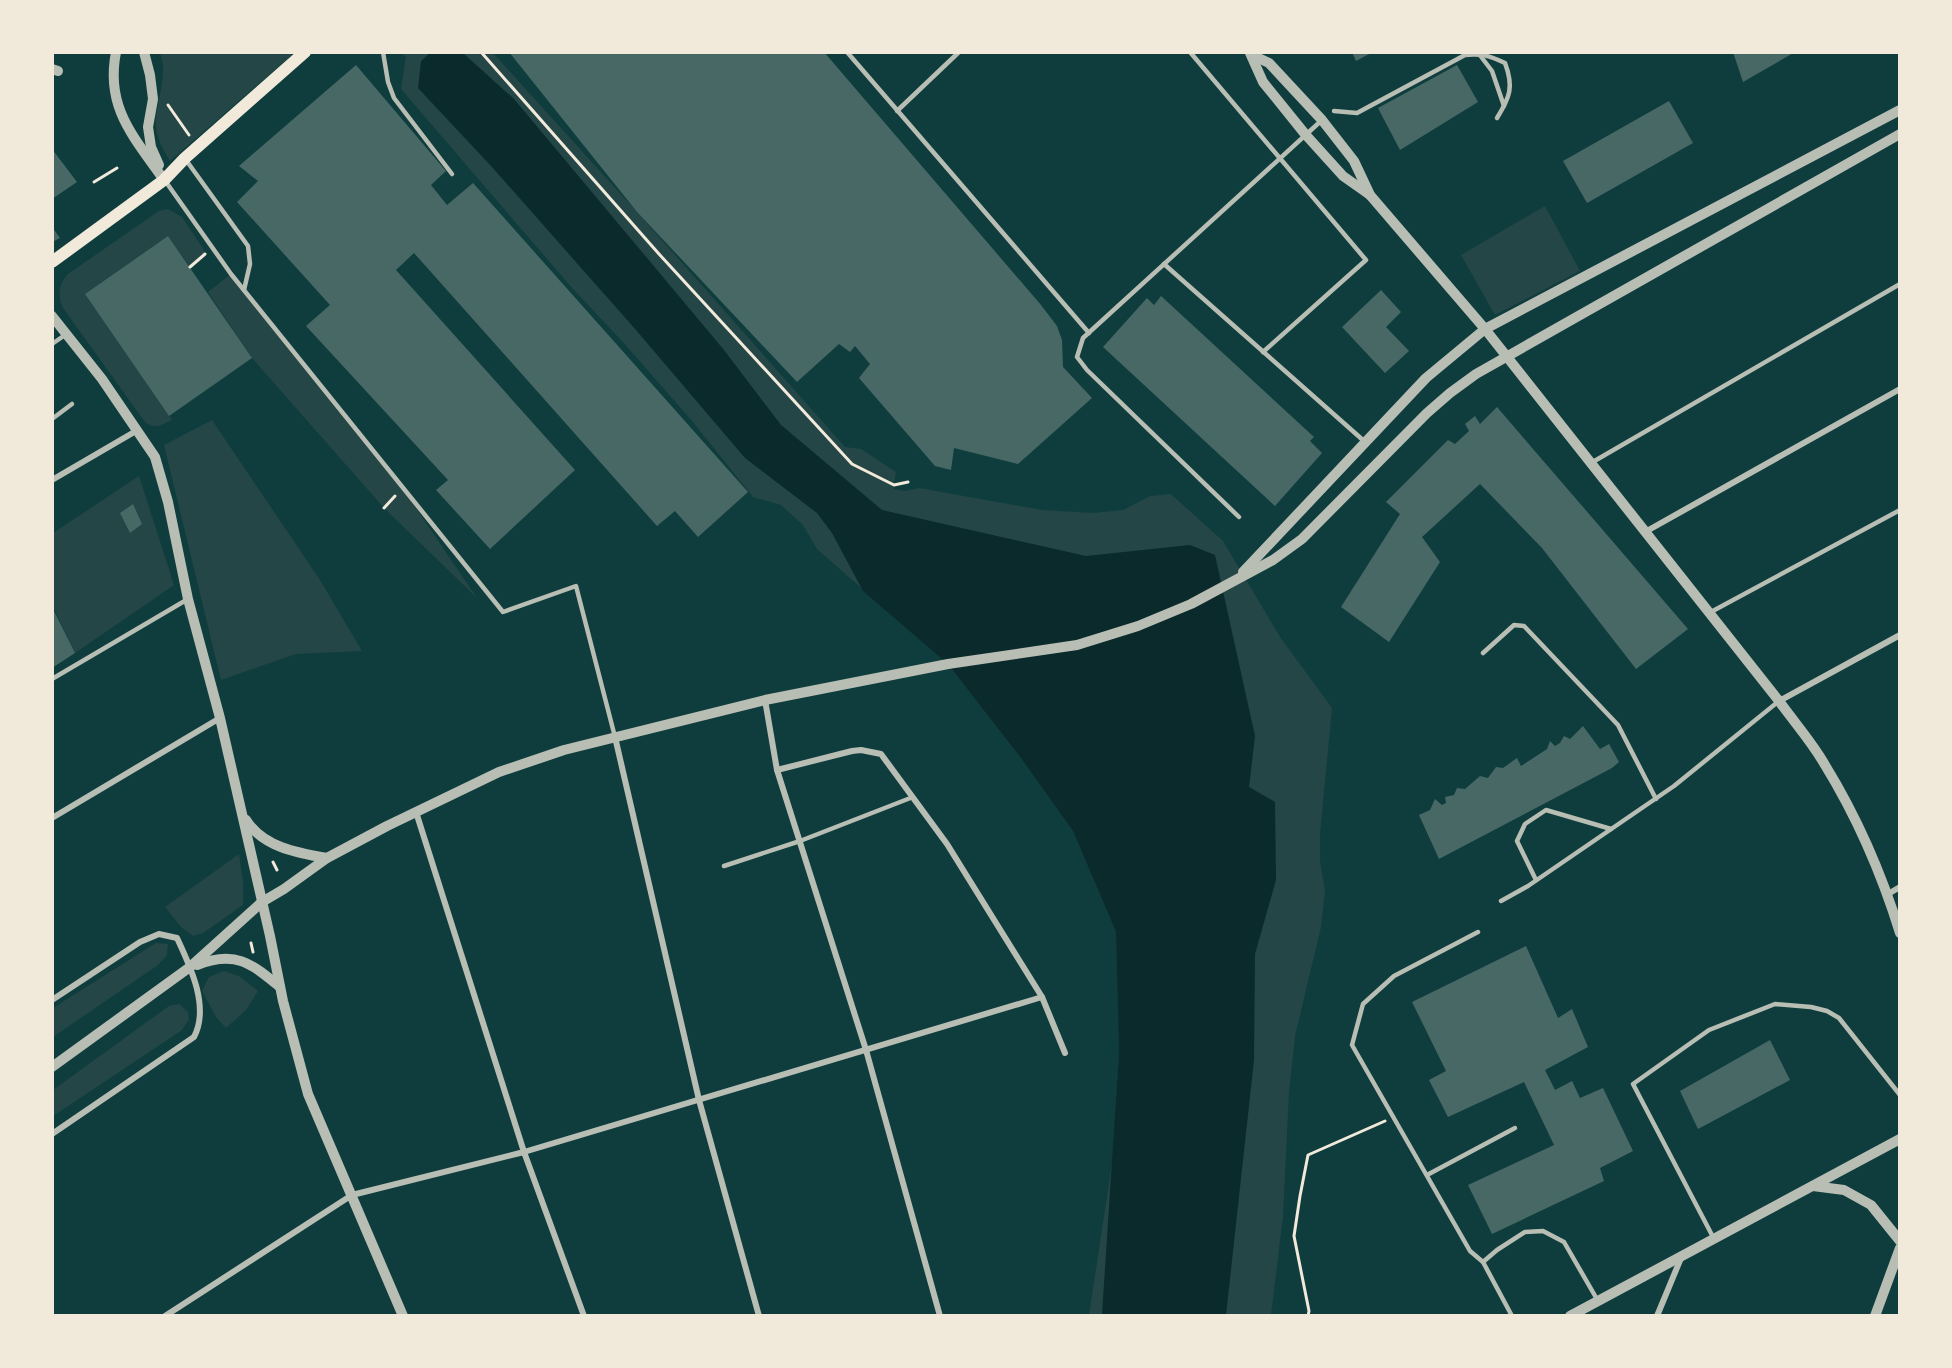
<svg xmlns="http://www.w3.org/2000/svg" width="1952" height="1368" font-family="'Public Sans',sans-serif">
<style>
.green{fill:#244646}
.water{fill:#0a2a2b}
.building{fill:#486865}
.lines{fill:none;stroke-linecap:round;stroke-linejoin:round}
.path{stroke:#f1e9da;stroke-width:3}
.service{stroke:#b8beb3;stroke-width:4.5}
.minor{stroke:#b8beb3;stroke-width:6}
.tertiary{stroke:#b8beb3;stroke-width:10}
.secondary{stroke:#f1e9da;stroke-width:12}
</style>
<rect width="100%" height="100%" fill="#0f3d3e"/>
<g class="green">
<path d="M160 53H294L170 161C162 148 154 134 156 117 158 96 168 74 160 53Z"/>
<path d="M402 53H493L637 212 845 447 861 449 896 472 893 489 905 491 919 488 1042 510 1093 513 1123 510 1150 496 1171 494 1223 541 1280 637 1332 708 1320 834V862L1325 890 1321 927 1295 1036 1289 1092 1283 1216 1271 1315H1089L1112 1164 1119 1053 1116 932 1073 831 1021 758 948 664 817 549 803 525 781 505 753 497 693 422 622 341 573 289 401 89 406 57Z"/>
<path d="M1545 206 1580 271 1495 315 1461 255Z"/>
<path d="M168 209 182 217 206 253 190 267 168 236 85 294 172 420C161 425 155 430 145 422L63 308C57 295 59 284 68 274L159 211Z"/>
<path d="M231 274 403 489 477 598 384 508 252 358 208 292Z"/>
<path d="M212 420 320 580 362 651 296 654 221 680 164 445Z"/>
<path d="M139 476 174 585 75 653 53 607V533Z"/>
<path d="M239 854 243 882V905L203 933 193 936 181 927 165 907Z"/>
<path d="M156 943 168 944 167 955 158 965 53 1037V1008Z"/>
<path d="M224 971 239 976 258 991 246 1010 226 1028 216 1017 202 991 209 977Z"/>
<path d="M179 1004 188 1012 189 1019 182 1030 53 1116V1090L169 1006Z"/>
</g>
<path class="water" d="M430 53H463L514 99 724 350 781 425 882 510 1086 556 1190 545 1215 555 1255 736 1249 787 1275 802 1276 880 1255 954 1254 1060 1226 1315H1102L1119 1053 1116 932 1073 831 1021 758 948 664 863 591 832 533 817 513 745 458 636 330 492 167 418 88 421 61Z"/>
<g class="building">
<path d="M509 52H824L1041 305 1057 326 1062 340 1063 367 1092 398 1018 464 954 448 951 470 935 466 859 378 870 364 855 346 850 352 839 344 797 382 637 212Z"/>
<path d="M1352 52H1373L1356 61Z"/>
<path d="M1733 52H1795L1743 82Z"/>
<path d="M356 65 446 171 431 185 447 205 473 183 748 492 698 537 675 511 657 526 414 253 396 270 575 470 490 549 436 490 448 480 306 326 330 305 237 202 258 181 239 166Z"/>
<path d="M1457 65 1478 102 1400 150 1378 108Z"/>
<path d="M1669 101 1693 143 1587 203 1563 161Z"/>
<path d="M52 149 77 182 52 199Z"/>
<path d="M52 227 60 238 52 242Z"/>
<path d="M168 236 252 358 169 416 85 294Z"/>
<path d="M1381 290 1401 312 1386 327 1409 351 1385 373 1342 327Z"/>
<path d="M1161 296 1314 437 1310 441 1322 453 1275 506 1103 347 1147 298 1154 305Z"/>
<path d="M1497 407 1688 629 1636 669 1542 548 1480 484 1422 537 1440 562 1389 642 1341 607 1400 514 1386 502 1448 440 1455 444 1469 431 1465 424 1475 416 1480 424Z"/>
<path d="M133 504 142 524 130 533 120 513Z"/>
<path d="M52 607 75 653 52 668Z"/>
<path d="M1583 726 1600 749 1609 744 1619 762 1612 768 1439 859 1419 815 1430 810 1435 799 1442 805 1446 803 1445 797 1454 795 1457 788 1465 789 1480 776 1488 778 1496 767 1503 768 1517 758 1521 766 1547 749 1550 741 1555 746 1560 743 1564 736 1570 739Z"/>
<path d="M1526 946 1558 1018 1572 1009 1588 1047 1545 1070 1555 1090 1572 1081 1580 1098 1603 1088 1633 1151 1600 1168 1604 1181 1492 1234 1468 1185 1554 1145 1524 1082 1448 1117 1429 1080 1446 1071 1412 1002Z"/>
<path d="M1770 1040 1790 1080 1698 1129 1680 1091Z"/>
</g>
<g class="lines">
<g class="path">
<path d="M481 52 659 254 852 464 894 485 908 482"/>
<path d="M168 105 189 135"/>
<path d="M94 182 117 168"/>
<path d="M190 267 205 254"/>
<path d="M384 508 395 496"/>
<path d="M273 862 277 870"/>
<path d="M251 943 253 952"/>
<path d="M1308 1316 1309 1311 1294 1236 1300 1196 1308 1155 1385 1121"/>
</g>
<g class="service">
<path d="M383 52 388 82 394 98 452 174"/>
<path d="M847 52 1089 333"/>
<path d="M1190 52 1366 260 1263 352"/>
<path d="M1479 54 1492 71 1504 106"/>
<path d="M897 111 959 52"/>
<path d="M1334 111 1357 113 1465 55C1481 53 1490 56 1505 63 1514 87 1510 97 1497 118"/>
<path d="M186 160 248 246 250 264 244 290"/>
<path d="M166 182 231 274 503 612 576 586 615 737"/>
<path d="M1164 264 1364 441"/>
<path d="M52 344 65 335"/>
<path d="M52 419 72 404"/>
<path d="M1591 463 1900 284"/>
<path d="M1239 517 1087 370 1077 357 1083 338 1322 120"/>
<path d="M1709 613 1900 510"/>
<path d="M1483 653 1514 625 1524 626 1618 725 1656 799"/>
<path d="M52 679 188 599"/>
<path d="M724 866 800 841 913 797"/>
<path d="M1536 880 1517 841 1525 824 1546 810 1611 829"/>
<path d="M1501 901 1528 886 1674 786 1779 701"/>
<path d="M1478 932 1394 976 1363 1004 1352 1045 1470 1251 1483 1262"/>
<path d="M1427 1175 1515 1128"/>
<path d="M1713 1237 1633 1084 1709 1030 1775 1004 1811 1007 1827 1011 1839 1018 1900 1095"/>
<path d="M1512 1316 1483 1262 1497 1250 1525 1232 1543 1231 1564 1242 1598 1301"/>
</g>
<g class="minor">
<path d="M52 480 136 431"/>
<path d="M1645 532 1900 389"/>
<path d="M765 700 777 770 866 1050 940 1316"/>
<path d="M1779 701 1900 635"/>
<path d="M615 737 699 1100 759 1316"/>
<path d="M777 770 852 751 861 750 881 754 947 844 1042 997 1065 1053"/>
<path d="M416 812 524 1152 584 1316"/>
<path d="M52 818 220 718"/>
<path d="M1888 894 1900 887"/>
<path d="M52 1000 140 942 159 934 177 938C190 966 210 1007 194 1037L52 1134"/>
<path d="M165 1316 352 1195 524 1152 1042 997"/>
<path d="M1657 1316 1681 1258"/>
</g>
<g class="tertiary">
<path d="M116 52C105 108 134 137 164 180"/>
<path d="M144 52 150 75 153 99 148 127 151 147 159 165"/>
<path d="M1250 53 1263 82 1305 134 1343 176 1370 195"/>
<path d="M1252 55 1269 63 1322 120 1354 161 1370 195 1485 329 1779 701C1794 722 1812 742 1825 765 1857 817 1882 875 1900 933"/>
<path d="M52 69 58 71"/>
<path d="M52 316 102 379 155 457 168 502 188 599 220 718 270 936 283 1001 308 1094 403 1316"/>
<path d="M1243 572 1426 378 1485 329 1900 110"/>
<path d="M246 820C263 847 297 853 327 858"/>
<path d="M197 965C235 950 251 963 280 987"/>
<path d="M52 1067 190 967 262 902 284 889 327 858 387 826 499 772 564 750 765 700 948 664 1077 645 1138 626 1191 604 1273 560 1302 539 1427 413 1450 393 1476 374 1900 134"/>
<path d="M1813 1186 1844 1190 1871 1205 1900 1241"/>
<path d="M1570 1316 1900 1139"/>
<path d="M1875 1316 1900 1248"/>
</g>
<path class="secondary" d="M52 262 164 180 185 158 305 52"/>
</g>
<rect width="1952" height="1368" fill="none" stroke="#f1e9da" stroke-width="108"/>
</svg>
